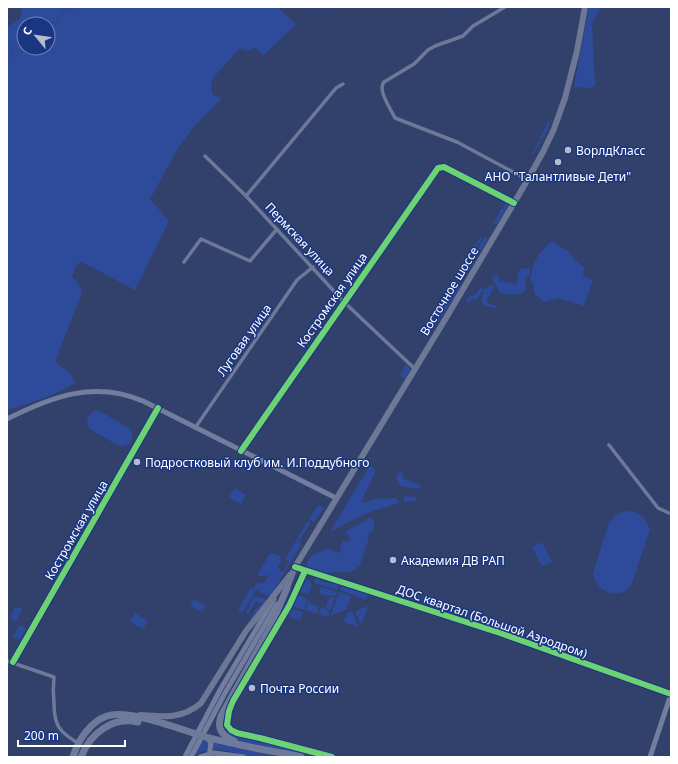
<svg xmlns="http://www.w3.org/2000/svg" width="678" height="764" font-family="'Noto Sans',sans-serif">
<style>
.green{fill:#2e4b9b;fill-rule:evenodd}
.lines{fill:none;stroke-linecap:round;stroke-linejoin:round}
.stream{stroke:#30447c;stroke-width:1}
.street{stroke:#6e7899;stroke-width:3.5}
.secondary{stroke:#737d9d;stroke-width:5}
.primary{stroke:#6d7896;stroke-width:6}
.highway{stroke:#6e7a99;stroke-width:7}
.cycleway-casing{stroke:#1a3683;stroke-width:8}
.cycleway{stroke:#6cd273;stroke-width:6}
.poi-dot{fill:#b7bccb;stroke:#1a3683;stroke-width:1.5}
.labels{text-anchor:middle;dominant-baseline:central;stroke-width:3;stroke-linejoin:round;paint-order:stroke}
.poi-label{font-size:12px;fill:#fff;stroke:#1a3683;text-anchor:start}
.street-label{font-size:12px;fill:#fff;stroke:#1a3683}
</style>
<rect width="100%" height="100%" fill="#32416b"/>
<g class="green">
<path d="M22 7H277L296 24 263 56 255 47 248 51 239 49 213 78 211 87 213 95 222 98 193 128 177 150 150 199 169 221 135 290 82 262 77 264 72 277 79 284 82 292 55 362 70 373 75 383C54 396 30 403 7 410V27L20 19ZM24 24H48V48H24Z"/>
<path d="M589 7H601L592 22 595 86 590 88 574 87Z"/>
<path d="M549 120 550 121 548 130 542 139H541L539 142 541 143 531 156Z"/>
<path d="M507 200 509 204 497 224 494 223 490 228Z"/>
<path d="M487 233 485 238 488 239 472 264 471 260Z"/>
<path d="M480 237 482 238 469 260 467 259Z"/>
<path d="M552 241 569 252 575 260 584 267 583 276 593 280 584 306 559 298 544 302 534 293V285L530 281C533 261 537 254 552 241Z"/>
<path d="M526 268 530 269 529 276 525 278 526 290C517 297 509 295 499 292L497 286 495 284 492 278 493 276H499V281L515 284 517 283 518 274 521 269Z"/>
<path d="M492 285 494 287C492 292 488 296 486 302L496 306 495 308 484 305 482 303V296L484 292 483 291 477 299H472L470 303 466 302 468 297 475 295 480 288 484 289 488 286 490 287Z"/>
<path d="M458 286 460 287 437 324 435 323Z"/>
<path d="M406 364 410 369 405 379 400 376Z"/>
<path d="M95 411H100L130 429C136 437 130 448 119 446L90 429C85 422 87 414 95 411Z"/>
<path d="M370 465 376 470 361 502 362 503 378 498 384 499 394 498 399 501V503L367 513 331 531V530Z"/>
<path d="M399 472 403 473 404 479 420 485V488L418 489 401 486C395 480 396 478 399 472Z"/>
<path d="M235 488 246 495 241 504 229 497Z"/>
<path d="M405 496 416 497 417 501 405 502 403 499Z"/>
<path d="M318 505 324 508 314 522 309 519Z"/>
<path d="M625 511C638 511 645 516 650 529L631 586C629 588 626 591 623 592 610 597 595 587 593 574L609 522 616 515Z"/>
<path d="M370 518 374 520V530L369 533 368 540 360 565 350 573C339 570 334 573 323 573 319 569 316 569 310 570L306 567C308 554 318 553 328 548L338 553 341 551 340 546 343 541 348 542 350 539 349 536 345 532 346 531Z"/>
<path d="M308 521 311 522 301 538 296 544 302 540 299 548 270 597 256 590 242 613 238 611 251 587 253 589 257 583 259 584 265 582 269 576 267 575 260 576 258 574 270 553 280 556 281 561 278 568 282 573 289 562 285 559Z"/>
<path d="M542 542 552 562 542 566 532 547Z"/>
<path d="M316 577C320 582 332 584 339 584L337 590 314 583Z"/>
<path d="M307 578 312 584 309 594 300 592Z"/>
<path d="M341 586 368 594 366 600 340 590Z"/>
<path d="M321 587 337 592 336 595 328 596 319 594Z"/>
<path d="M339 592 351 596 346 610 331 615Z"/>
<path d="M298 595 307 598 304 610 291 606Z"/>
<path d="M254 596 266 599 265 602 247 624 256 609 263 602 261 601 259 603 256 601 248 614 246 613V611L249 608Z"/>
<path d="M335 597 330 612 326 607 329 598Z"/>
<path d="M194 599 206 606 202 612 190 606Z"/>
<path d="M309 599H310L309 603 319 606 317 614 305 610Z"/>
<path d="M15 606 22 609 17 621 10 618Z"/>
<path d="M368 606 361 624 360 623 355 612 358 610Z"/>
<path d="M321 607 325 608 330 614 328 617 319 614Z"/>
<path d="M290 608 303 612 300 620 294 619 287 614Z"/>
<path d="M352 611 358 626V627L344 622 347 613Z"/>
<path d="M135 613 148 621 143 629 130 622Z"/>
<path d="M19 625 26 628 20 640 13 637Z"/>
<path d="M222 728H226L230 732 236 735 259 739 325 757H316L240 741 229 735Z"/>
<path d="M202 740 208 743 209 749 198 753 193 757Z"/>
<path d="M214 743 274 756V757C267 757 258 759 252 757 239 753 227 750 213 749Z"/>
</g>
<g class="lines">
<g class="stream">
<path d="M308 7 313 18 319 19 326 14 337 17 338 20 343 22V27L349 24 350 28 347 32C358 43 367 37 380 33L387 40 394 41 418 31 426 24 449 16 457 15 472 7"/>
<path d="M48 24V23H56L64 10H74L77 7"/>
<path d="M7 54V58"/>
<path d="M7 60 8 61 11 57 12 49 24 40"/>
<path d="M401 118 400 116 404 107 431 98 455 79 467 74 484 64 491 53 501 47 503 42 504 26 515 7"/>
<path d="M163 403 171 400 189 404 191 403 237 351 249 341 257 332 262 325 264 318 272 309 273 299 286 277 296 275 318 261 332 257 345 244 366 193 382 172 389 156 402 139 403 130 401 122"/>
</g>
<g class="street">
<path d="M505 7 473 26 463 36 435 46 428 50 414 64 384 82C377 90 391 109 395 118L457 142 528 180"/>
<path d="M205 156 246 196 344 302 415 369"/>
<path d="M246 196 336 88 343 84"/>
<path d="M184 262 201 239 250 261 277 229"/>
<path d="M195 428 297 280 313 267"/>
<path d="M609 445 658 508 671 514"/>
<path d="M241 451 438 168 444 167 514 203"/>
<path d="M295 567 500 633 671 694"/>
<path d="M305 571 289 606 233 701 229 711 227 725 231 730 237 733 260 738 332 757"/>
<path d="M7 661 54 677C53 686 53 694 54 703 54 725 59 732 78 743"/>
<path d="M13 662 158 408"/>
</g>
<g class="secondary">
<path d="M7 419C51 397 94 380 143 401L336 498"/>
<path d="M207 738 211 743 209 757"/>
<path d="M185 757 220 690 274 599"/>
<path d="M191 757 225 693 277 604"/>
<path d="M200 757 214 753 244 757"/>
<path d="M650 757 671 694"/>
</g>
<g class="primary">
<path d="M287 588 295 567 446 318 524 186 543 152 554 129 565 98 577 51 585 7"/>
<path d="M140 715C163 717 183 719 201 703L246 631 290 575"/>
</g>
<g class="highway">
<path d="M234 741C221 735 217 729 221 716L270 628 287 588"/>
<path d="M73 757C78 740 90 722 107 716 129 709 180 729 202 736 215 740 228 742 241 745 261 750 281 752 301 757"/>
<path d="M81 757C90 734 112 716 138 722"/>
</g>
<g class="cycleway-casing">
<g id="cycleway">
<path d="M241 451 438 168 444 167 514 203"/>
<path d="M295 567 500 633 671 694"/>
<path d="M305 571 289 606 233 701 229 711 227 725 231 730 237 733 260 738 332 757"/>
<path d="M13 662 158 408"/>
</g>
</g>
<use href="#cycleway" class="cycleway"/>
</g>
<g class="poi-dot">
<circle cx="568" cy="150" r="4"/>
<circle cx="558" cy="162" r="4"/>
<circle cx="137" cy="462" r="4"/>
<circle cx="393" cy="560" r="4"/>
<circle cx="252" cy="688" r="4"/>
</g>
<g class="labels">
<g class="poi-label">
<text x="576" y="150">ВорлдКласс</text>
<text x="558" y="176" text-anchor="middle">АНО "Талантливые Дети"</text>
<text x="145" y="462">Подростковый клуб им. И.Поддубного</text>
<text x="401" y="560">Академия ДВ РАП</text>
<text x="260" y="688">Почта России</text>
</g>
<g class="street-label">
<text transform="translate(300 239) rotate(47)">Пермская улица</text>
<text transform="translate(449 291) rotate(-59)">Восточное шоссе</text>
<text transform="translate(332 300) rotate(-55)">Костромская улица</text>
<text transform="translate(244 340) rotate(-55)">Луговая улица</text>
<text transform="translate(76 530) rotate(-60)">Костромская улица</text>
<text transform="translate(492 621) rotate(19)">ДОС квартал (Большой Аэродром)</text>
</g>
</g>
<rect width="678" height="764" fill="none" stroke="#ffffff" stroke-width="16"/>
<g transform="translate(36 36) rotate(299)"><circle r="19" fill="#1a3683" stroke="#7686b5"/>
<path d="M0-3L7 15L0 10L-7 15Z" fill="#b7bccb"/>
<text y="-6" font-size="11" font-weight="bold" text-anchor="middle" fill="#ffffff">С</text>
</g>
<path d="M18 740v6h107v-6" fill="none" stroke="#ffffff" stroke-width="2"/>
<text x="24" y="740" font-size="12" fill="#ffffff" stroke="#1a3683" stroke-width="3" paint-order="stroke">200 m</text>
</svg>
